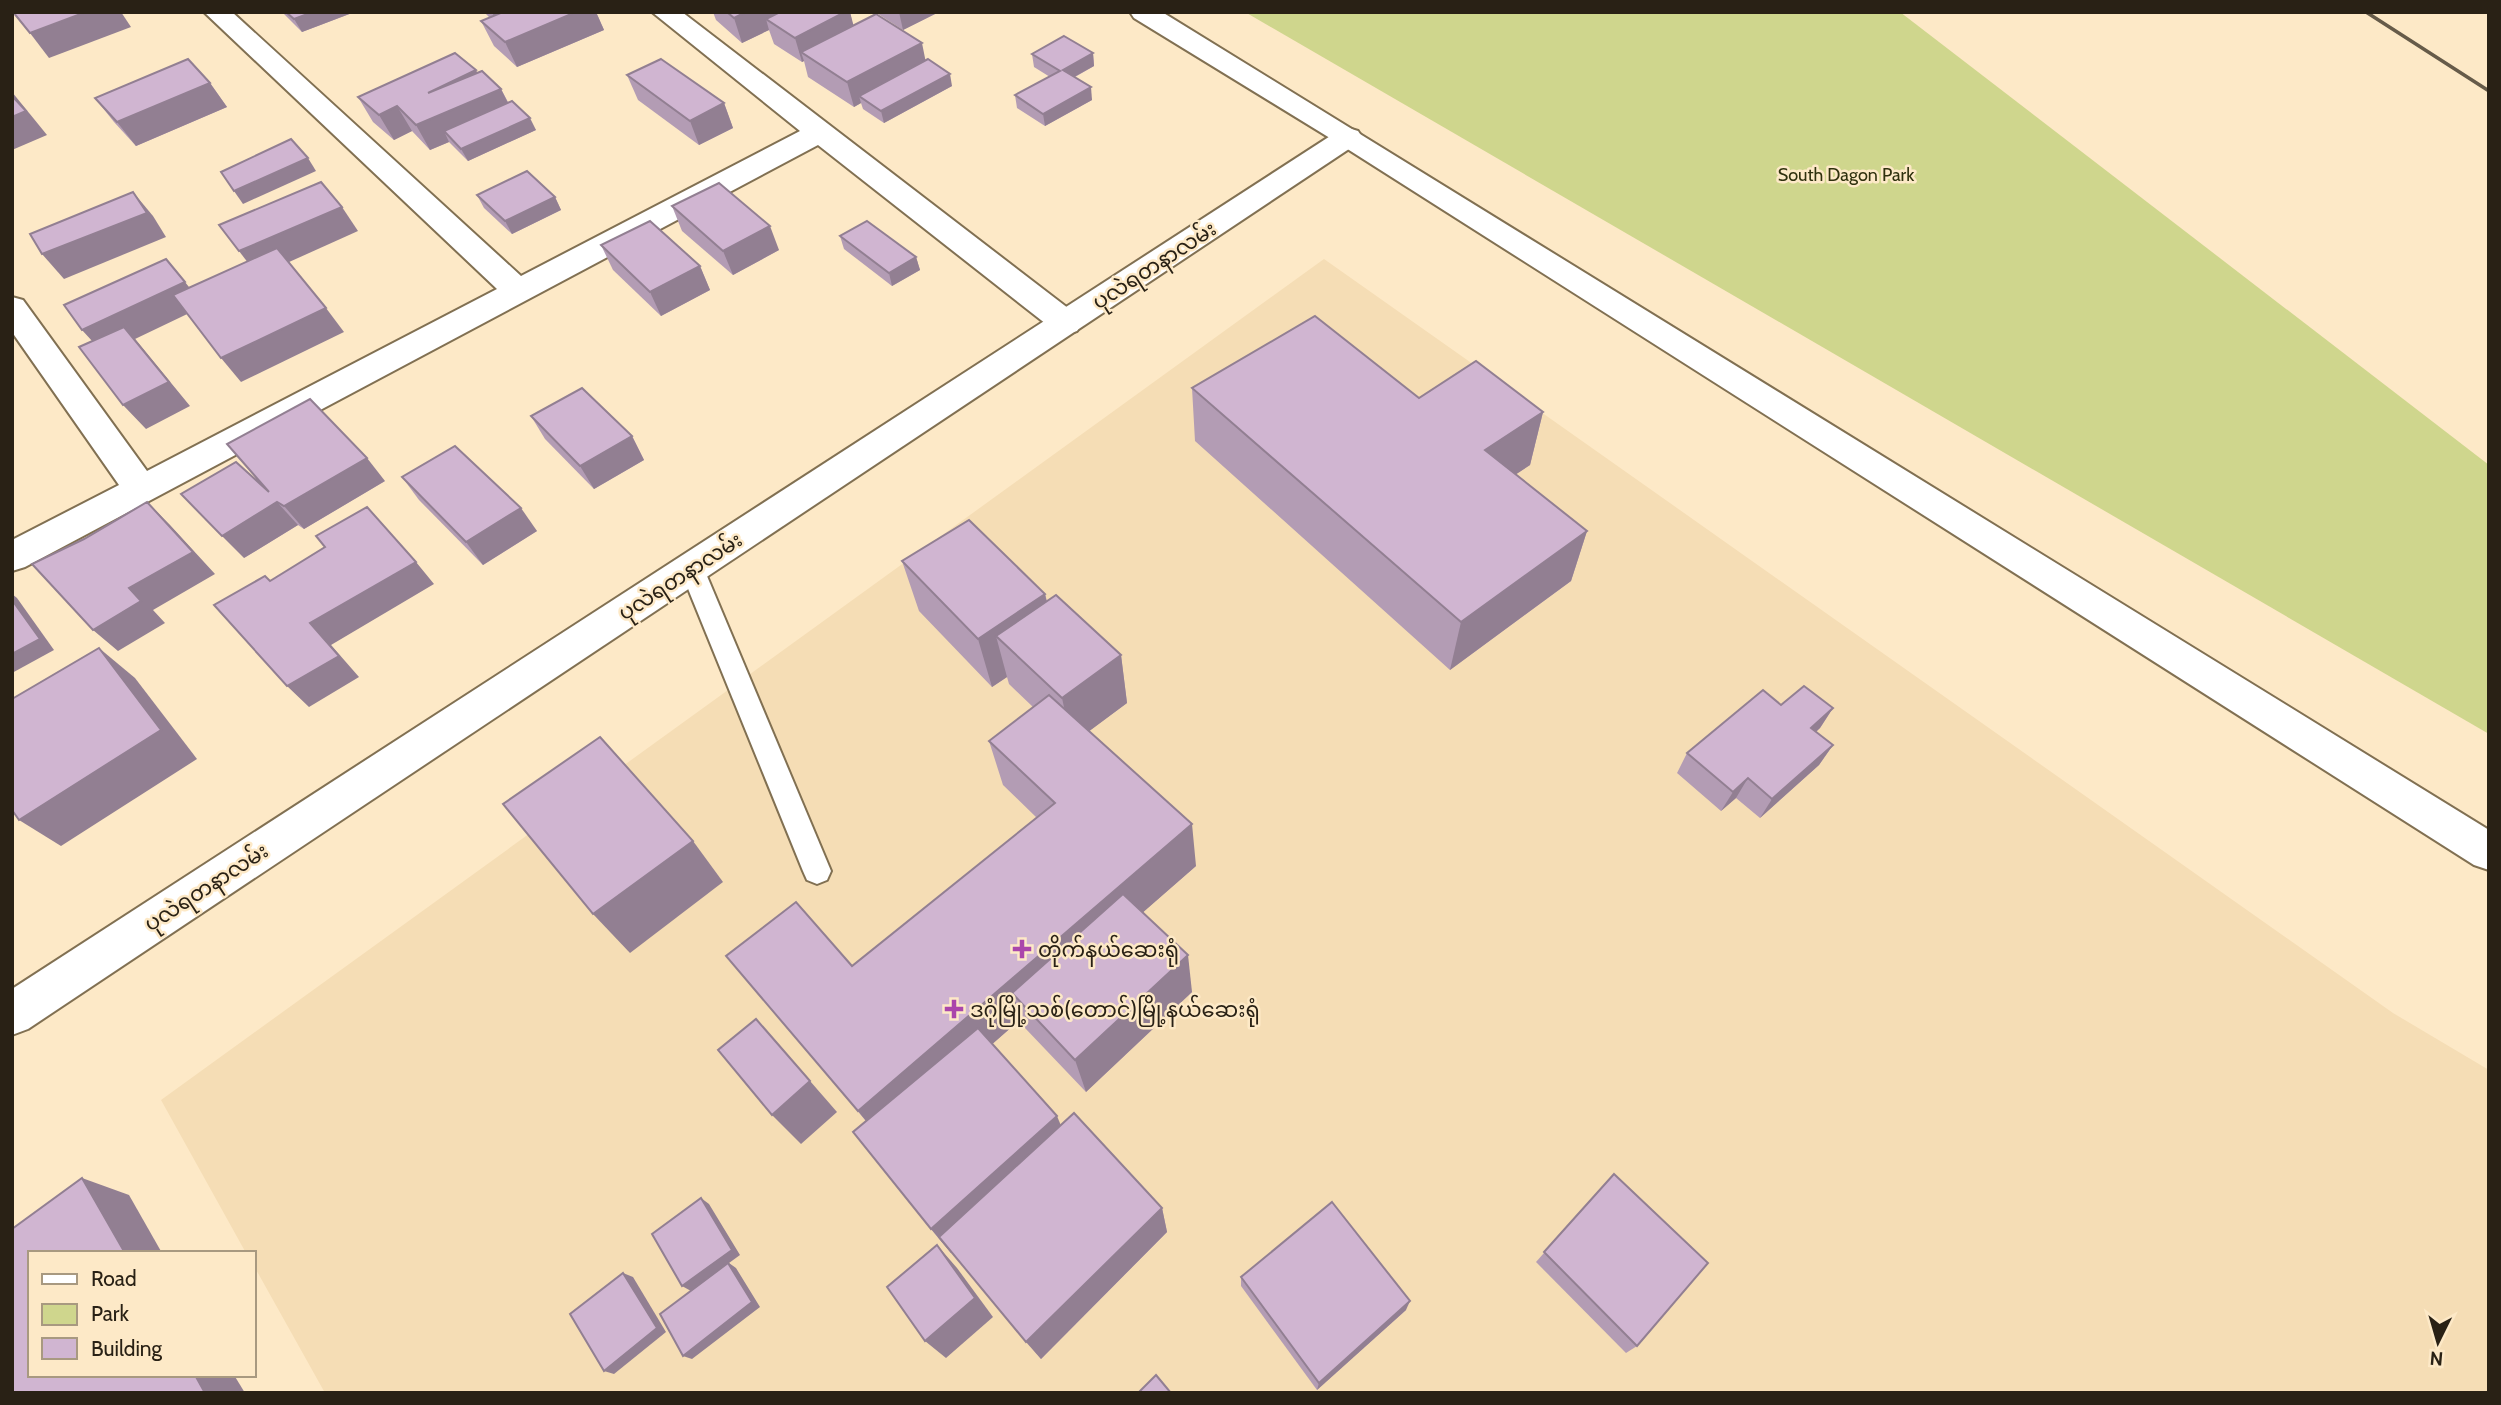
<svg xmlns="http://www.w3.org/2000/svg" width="2501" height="1405" font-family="Cabin,'Noto Sans Myanmar',sans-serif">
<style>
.built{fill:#f5ddb5}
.green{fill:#cfd68d}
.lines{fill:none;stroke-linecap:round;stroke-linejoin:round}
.service-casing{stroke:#817052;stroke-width:4}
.minor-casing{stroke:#817052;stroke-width:4}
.tertiary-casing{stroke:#817052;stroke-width:4}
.secondary-casing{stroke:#817052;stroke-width:4}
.service{fill:#fff;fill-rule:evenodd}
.minor{fill:#fff;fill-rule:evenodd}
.tertiary{fill:#fff;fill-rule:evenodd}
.secondary{fill:#fff;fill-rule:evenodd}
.rail{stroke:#665b49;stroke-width:3.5}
.wall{fill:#b39cb4}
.shaded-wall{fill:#927f92}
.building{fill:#d0b5d1;stroke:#927f92;stroke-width:2}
.poi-dot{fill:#aa46ab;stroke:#fde9c7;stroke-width:2.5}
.labels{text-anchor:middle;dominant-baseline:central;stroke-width:5;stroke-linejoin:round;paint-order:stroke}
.far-park-label{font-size:18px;fill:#2f310e;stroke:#fde9c7}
.street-label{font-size:21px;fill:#292115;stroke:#fde9c7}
.poi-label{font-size:21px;fill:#292115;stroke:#fde9c7;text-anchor:start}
</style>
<rect width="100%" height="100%" fill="#fde9c7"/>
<path class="built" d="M1324 259 2393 1013 2489 1070V1393H325L254 1266V1253H246L161 1100Z"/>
<path class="green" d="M1245 12H1900L2489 465V734Z"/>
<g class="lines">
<g class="service-casing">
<path id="service" d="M692 559 701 562 704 569 831 871 827 880 817 884 807 880 803 871 680 569 683 562Z"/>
</g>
<g class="minor-casing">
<path id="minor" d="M204 12H232L521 276 800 131 652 12H682L1077 315 1082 323 1077 331 1066 334 1055 331 818 145 25 567 12 571V540L119 485 12 332V297L23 300 147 471 497 289Z"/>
</g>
<g class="tertiary-casing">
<path id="tertiary" d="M1348 128 1358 131 1362 137 1358 143 28 1029 12 1035V989L1338 131Z"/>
</g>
<g class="secondary-casing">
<path id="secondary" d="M1130 12H1162L2489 830V870L2474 865 1338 143 1134 18Z"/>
</g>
<use href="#service" class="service"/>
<use href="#minor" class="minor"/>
<use href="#tertiary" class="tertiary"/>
<use href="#secondary" class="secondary"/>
<path class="rail" d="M2366 12 2489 91"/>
</g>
<g class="wall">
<path d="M282 12H351L352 13 302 32Z"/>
<path d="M484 12H596L604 30 517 67 494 46 481 21 490 18Z"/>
<path d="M713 12H850L853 26 925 61 952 86 884 123 863 109 861 103 854 107 808 77 804 61 802 62 774 44 769 30 742 43 716 20Z"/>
<path d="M875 12H939L903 30Z"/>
<path d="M1093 53 1094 66 1075 77 1092 100 1045 126 1017 108 1015 95 1050 77 1034 67 1032 54Z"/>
<path d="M477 73 501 89 508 102 536 130 468 161 449 142 430 150 412 131 394 140 373 122 358 97Z"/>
<path d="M627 75 724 103 733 128 699 145 638 100Z"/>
<path d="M210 83 227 107 136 146 114 122 95 98Z"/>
<path d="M477 195 555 197 561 210 512 234 484 208Z"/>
<path d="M672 206 779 250 733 275 682 231Z"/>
<path d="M840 236 916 257 920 270 892 286 844 249Z"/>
<path d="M601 245 700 266 710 290 661 316 613 270Z"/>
<path d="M1192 388 1419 398 1543 412 1530 465 1516 474 1587 531 1571 581 1450 670 1195 441Z"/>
<path d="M531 416 632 436 644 460 594 489 545 439Z"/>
<path d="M402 477 537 531 483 565 419 500Z"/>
<path d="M385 481 304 529 298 525 244 558 269 492Z"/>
<path d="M902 561 1045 594 1047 601 1121 655 1127 703 1089 731 1196 866 1143 912 1192 992 1086 1092 1025 1028 1022 1018 992 1044 1060 1125 1162 1208 1167 1232 1041 1359 952 1252 951 1253 931 1229 866 1121 726 956 852 966 1037 818 1003 785 989 741 1033 707 1009 684 1007 677 992 687 919 611Z"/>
<path d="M1781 705 1833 708 1820 728 1816 732 1833 745 1819 765 1760 818 1736 798 1721 811 1677 773 1687 753Z"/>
<path d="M1614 1174 1637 1346 1626 1353 1536 1262Z"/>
<path d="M1241 1277 1406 1310 1317 1390 1241 1286Z"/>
</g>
<g class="shaded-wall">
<path d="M86 12H121L131 27 49 58 30 33Z"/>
<path d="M313 12H351L352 13 302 32 294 19Z"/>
<path d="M492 12H536L499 27Z"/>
<path d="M576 12H596L604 30 517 67 505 42Z"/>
<path d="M746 12H805L766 19 769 30 742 43 734 18Z"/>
<path d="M845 12H850L856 35 801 52 804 61 802 62 795 38Z"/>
<path d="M899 12H939L903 30Z"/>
<path d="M922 43 927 68 859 96 861 103 854 107 847 82Z"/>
<path d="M1093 53 1094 66 1065 82 1063 70Z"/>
<path d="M476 70 488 94 501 89 513 113 444 131 449 142 430 150 416 125 428 93Z"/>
<path d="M950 74 952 86 884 123 881 111Z"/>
<path d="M210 83 227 107 136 146 117 122Z"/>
<path d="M1091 87 1092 100 1045 126 1043 114Z"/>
<path d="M12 92 47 135 12 150Z"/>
<path d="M724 103 733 128 699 145 690 121Z"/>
<path d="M397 106 412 131 394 140 379 115Z"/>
<path d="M530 118 536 130 468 161 461 149Z"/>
<path d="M308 158 316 171 243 204 234 191Z"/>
<path d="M133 192 153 216 166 237 64 279 42 254Z"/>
<path d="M555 197 561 210 512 234 505 221Z"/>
<path d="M342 207 358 231 258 276 239 251Z"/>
<path d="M770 226 779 250 733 275 723 251Z"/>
<path d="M916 257 920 270 892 286 889 273Z"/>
<path d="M700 266 710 290 661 316 650 292Z"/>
<path d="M185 282 204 306 135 339 190 406 146 429 123 405 104 354 82 330Z"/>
<path d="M326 308 344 332 241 382 221 358Z"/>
<path d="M1543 412 1530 465 1474 502 1485 450Z"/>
<path d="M632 436 644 460 594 489 580 466Z"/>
<path d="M367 458 385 481 304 529 284 506Z"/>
<path d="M147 502 170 525 215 574 153 610 165 623 118 651 93 630 129 588Z"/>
<path d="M277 502 298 525 244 558 222 536Z"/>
<path d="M521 508 537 531 483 565 466 542Z"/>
<path d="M1587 531 1571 581 1450 670 1461 622Z"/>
<path d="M416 562 434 584 331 645 359 677 309 707 287 686 310 623Z"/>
<path d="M12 594 17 598 54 650 12 673Z"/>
<path d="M1045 594 1055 643 996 636 1007 677 992 687 978 639Z"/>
<path d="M99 648 135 678 197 759 61 846 19 820Z"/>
<path d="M1121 655 1127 703 1072 744 1062 698Z"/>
<path d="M1833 708 1820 728 1798 748 1811 728Z"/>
<path d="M1833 745 1819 765 1760 818 1772 799Z"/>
<path d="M1748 778 1736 798 1721 811 1733 792Z"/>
<path d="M1192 824 1196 866 1029 1012 1012 993 1022 1018 882 1141 858 1111Z"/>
<path d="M693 841 723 882 630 953 593 914Z"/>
<path d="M1188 955 1192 992 1086 1092 1075 1060Z"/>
<path d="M810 1081 837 1112 801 1144 772 1115Z"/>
<path d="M1057 1116 1069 1145 951 1253 931 1229Z"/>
<path d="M82 1178 129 1195 162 1253H125Z"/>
<path d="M701 1198 709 1204 740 1255 729 1263 736 1268 760 1307 692 1359 683 1356 691 1291 682 1286Z"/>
<path d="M1162 1208 1167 1232 1041 1359 1026 1342Z"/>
<path d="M937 1245 957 1268 993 1317 946 1358 925 1341Z"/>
<path d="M623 1273 633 1277 666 1332 614 1374 604 1371Z"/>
<path d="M1410 1301 1406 1310 1317 1390 1319 1383Z"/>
<path d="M195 1375H234L245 1393H205Z"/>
</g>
<g class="building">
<path d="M13 12H86L30 33Z"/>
<path d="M286 12H313L294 19Z"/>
<path d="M503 12H576L505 42 481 21Z"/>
<path d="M727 12H746L734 18Z"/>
<path d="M780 12H845L795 38 766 19Z"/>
<path d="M876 14 922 43 847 82 801 52Z"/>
<path d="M1064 36 1093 53 1063 70 1091 87 1043 114 1015 95 1060 71 1032 54Z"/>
<path d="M455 53 476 70 428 93 482 71 501 89 416 125 397 106 379 115 358 97Z"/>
<path d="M188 59 210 83 117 122 95 98Z"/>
<path d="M661 59 724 103 690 121 627 75Z"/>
<path d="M928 59 950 74 881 111 859 96Z"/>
<path d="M12 96 26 111 12 117Z"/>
<path d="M512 101 530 118 461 149 444 131Z"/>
<path d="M291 139 308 158 234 191 221 172Z"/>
<path d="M527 171 555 197 505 221 477 195Z"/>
<path d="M321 182 342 207 239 251 219 225Z"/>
<path d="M719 183 770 226 723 251 672 206Z"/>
<path d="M133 192 147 213 42 254 30 234Z"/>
<path d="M650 221 700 266 650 292 601 245Z"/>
<path d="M867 221 916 257 889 273 840 236Z"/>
<path d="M277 248 326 308 221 358 173 295Z"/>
<path d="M166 259 185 282 82 330 64 305Z"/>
<path d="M1315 316 1419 398 1476 361 1543 412 1485 450 1587 531 1461 622 1192 388Z"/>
<path d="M124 327 169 382 123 405 79 347Z"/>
<path d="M582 388 632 436 580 466 531 416Z"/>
<path d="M310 399 367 458 284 506 277 502 222 536 181 494 236 462 269 492 227 444Z"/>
<path d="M455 446 521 508 466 542 402 477Z"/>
<path d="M147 502 193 552 129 588 141 601 93 630 32 564 84 539Z"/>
<path d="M367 507 416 562 310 623 339 656 287 686 214 605 265 576 270 581 325 547 316 536Z"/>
<path d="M969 520 1045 594 978 639 902 561Z"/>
<path d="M1056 595 1121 655 1062 698 996 636Z"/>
<path d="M12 600 40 639 12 654Z"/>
<path d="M99 648 161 730 19 820 12 810V699Z"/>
<path d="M1804 686 1833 708 1811 728 1833 745 1772 799 1748 778 1733 792 1687 753 1763 690 1781 705Z"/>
<path d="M1049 695 1192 824 858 1111 726 956 796 902 852 966 1055 803 989 741Z"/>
<path d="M600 737 693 841 593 914 503 804Z"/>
<path d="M1123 894 1188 955 1075 1060 1012 993Z"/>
<path d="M756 1019 810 1081 772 1115 718 1050Z"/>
<path d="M978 1028 1057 1116 931 1229 853 1132Z"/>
<path d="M1074 1113 1162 1208 1026 1342 939 1237Z"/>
<path d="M1614 1174 1708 1263 1637 1346 1544 1252Z"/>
<path d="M82 1178 125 1253H30V1375H195L205 1393H12V1229Z"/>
<path d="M701 1198 732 1250 682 1286 652 1234Z"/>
<path d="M1332 1202 1410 1301 1319 1383 1241 1277Z"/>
<path d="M937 1245 975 1298 925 1341 887 1287Z"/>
<path d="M728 1263 752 1302 683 1356 660 1314Z"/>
<path d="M623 1273 657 1328 604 1371 570 1314Z"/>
<path d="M1156 1375 1171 1393H1138Z"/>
</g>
<g class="poi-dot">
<path d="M1018.5 938.5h7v7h7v7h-7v7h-7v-7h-7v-7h7z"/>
<path d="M950.5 998.5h7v7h7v7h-7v7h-7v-7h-7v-7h7z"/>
</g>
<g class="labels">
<g class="far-park-label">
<text x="1846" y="175">South Dagon Park</text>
</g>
<g class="street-label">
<text transform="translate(1154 265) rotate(-33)">ပုလဲရတနာလမ်း</text>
<text transform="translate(680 576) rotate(-33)">ပုလဲရတနာလမ်း</text>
<text transform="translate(206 887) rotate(-33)">ပုလဲရတနာလမ်း</text>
</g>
<g class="poi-label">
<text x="1038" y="949">တိုက်နယ်ဆေးရုံ</text>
<text x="970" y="1009">ဒဂုံမြို့သစ်(တောင်)မြို့နယ်ဆေးရုံ</text>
</g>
</g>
<rect width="2501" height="1405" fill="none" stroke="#292115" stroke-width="28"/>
<rect x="28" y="1251" width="228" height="126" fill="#fde9c7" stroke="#a89980" stroke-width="2"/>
<rect x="42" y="1274" width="35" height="10" fill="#ffffff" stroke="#a89980" stroke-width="2"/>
<text x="91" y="1286" font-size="21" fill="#292115">Road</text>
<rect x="42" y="1304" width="35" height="21" fill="#cfd68d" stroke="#a89980" stroke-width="2"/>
<text x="91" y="1321" font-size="21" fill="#292115">Park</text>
<rect x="42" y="1338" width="35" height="21" fill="#d0b5d1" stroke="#a89980" stroke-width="2"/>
<text x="91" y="1356" font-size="21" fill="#292115">Building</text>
<g transform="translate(2438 1342) rotate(185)" stroke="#fde9c7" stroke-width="5" paint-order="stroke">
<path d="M0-5L12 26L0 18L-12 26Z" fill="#292115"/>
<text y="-10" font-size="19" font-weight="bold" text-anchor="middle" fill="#292115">N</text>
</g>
</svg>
